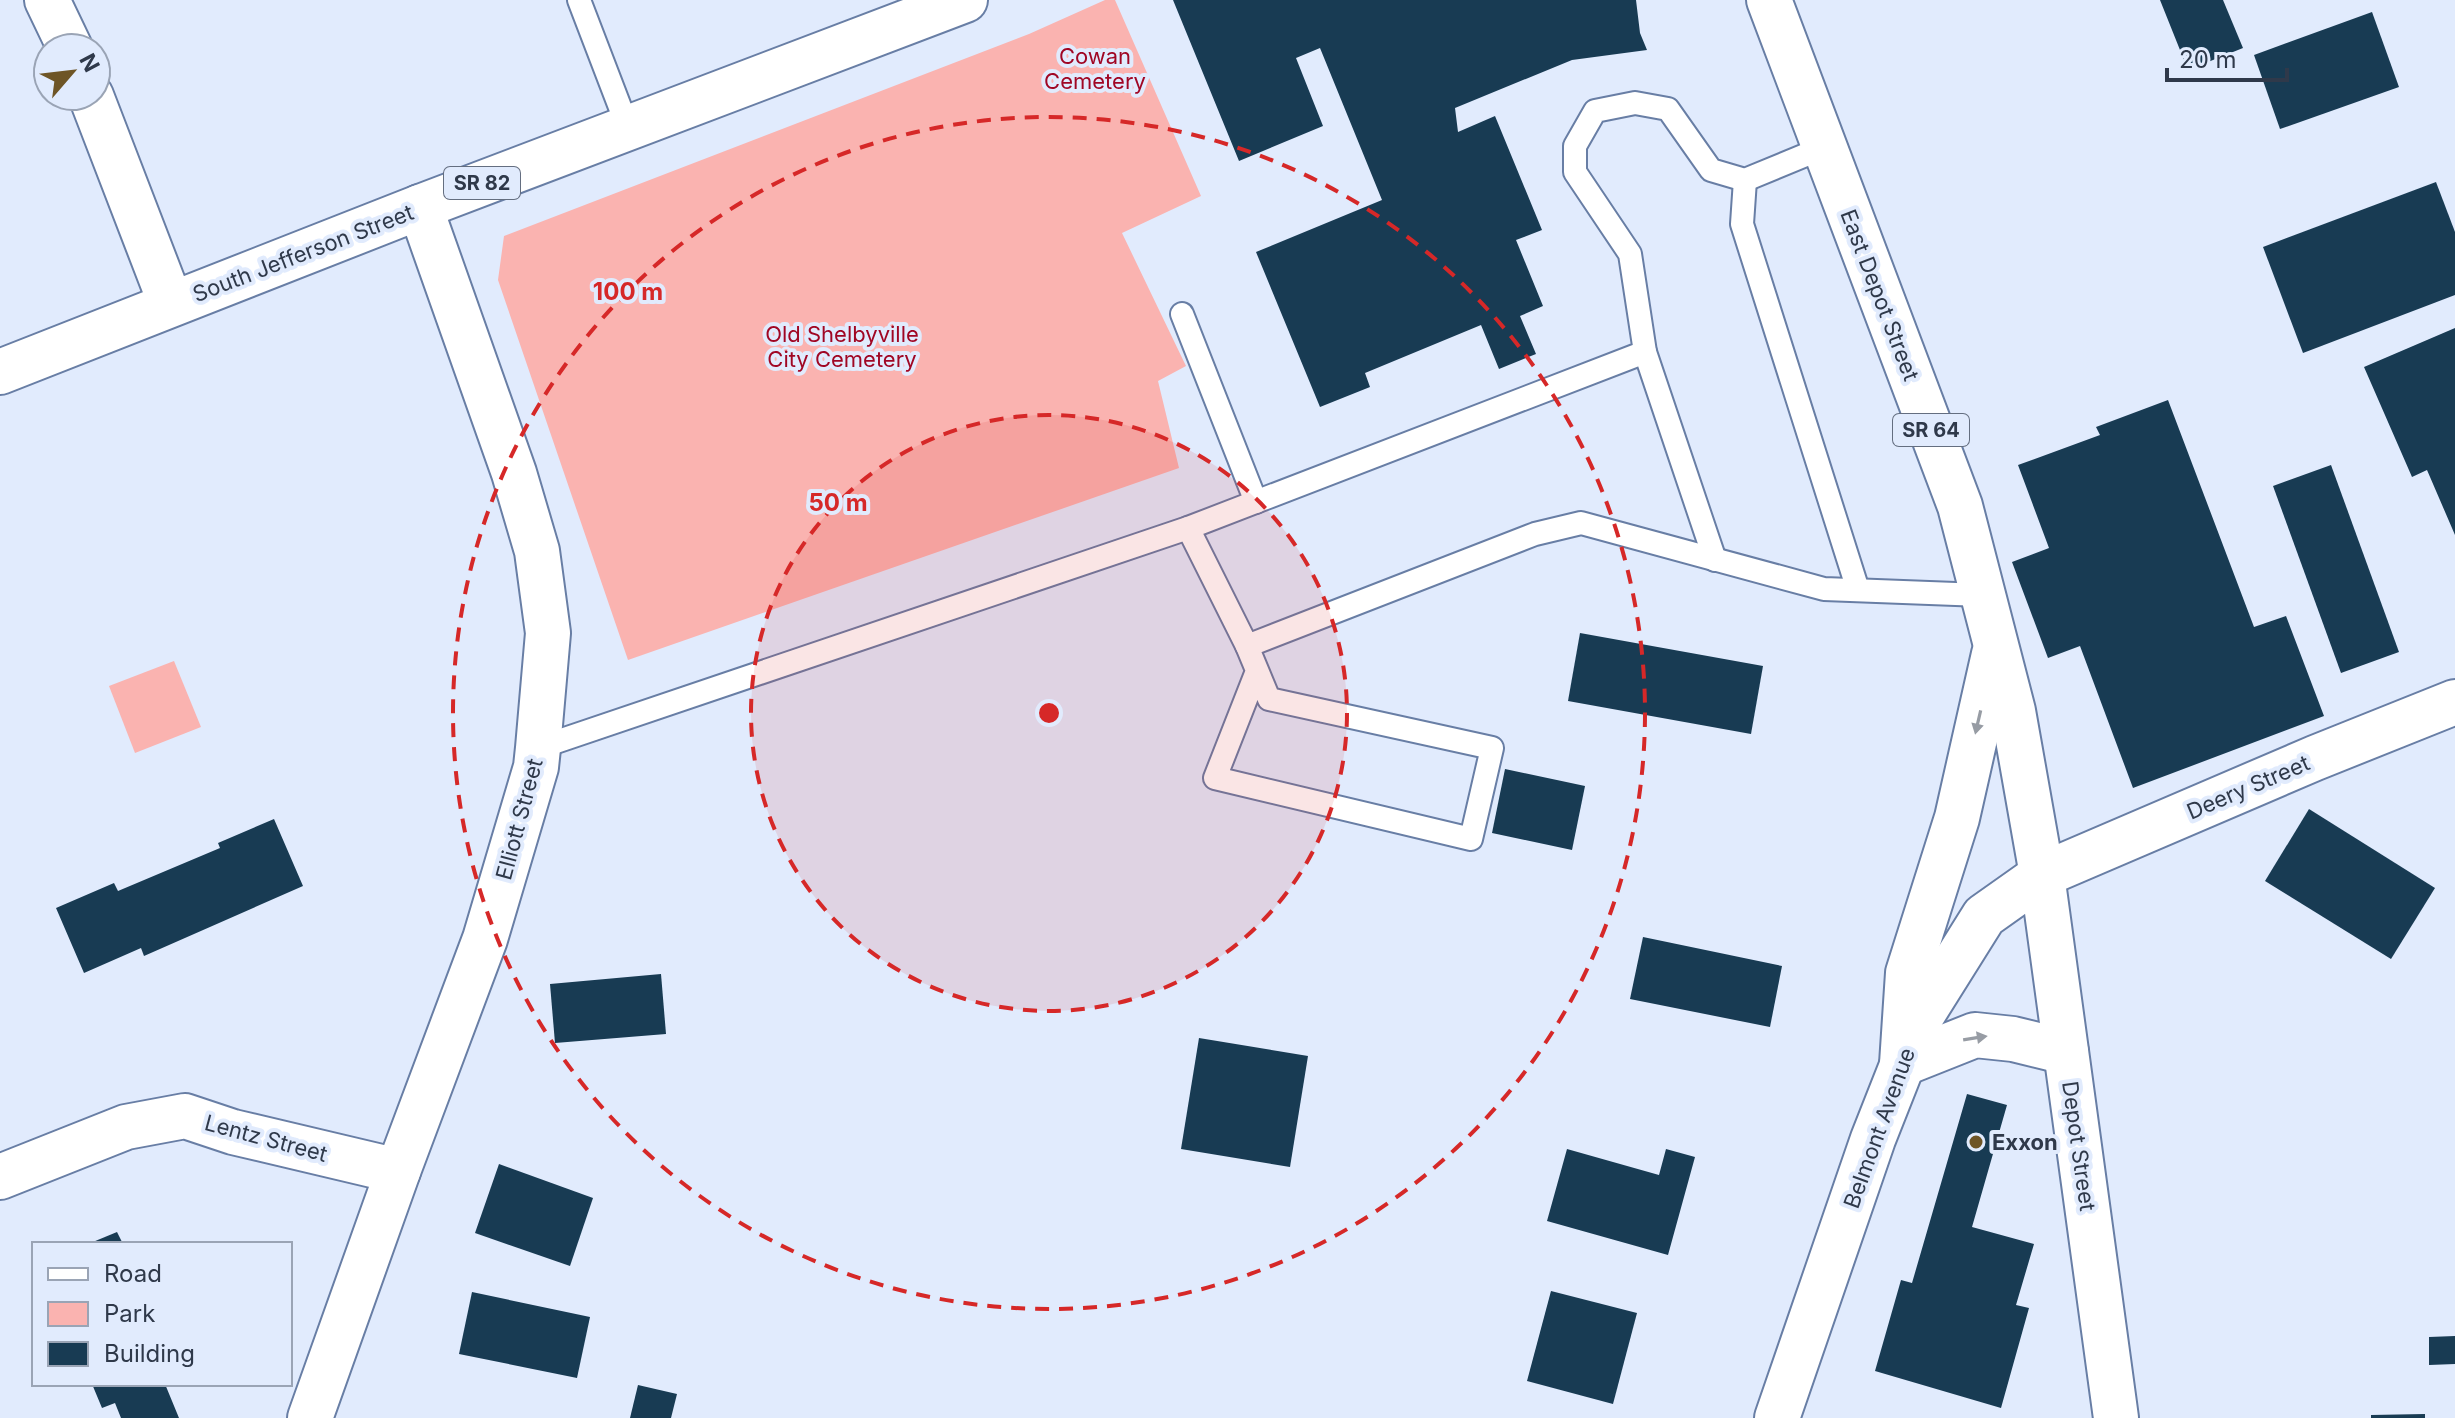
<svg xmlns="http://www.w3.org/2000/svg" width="2455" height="1418" font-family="Inter,sans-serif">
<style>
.green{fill:#fab3b0}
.building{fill:#183b53}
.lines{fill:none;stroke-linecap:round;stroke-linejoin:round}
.service-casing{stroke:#687ea5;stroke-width:26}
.minor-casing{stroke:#687ea5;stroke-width:48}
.secondary-casing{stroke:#687ea5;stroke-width:48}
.primary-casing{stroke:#687ea5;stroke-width:48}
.service{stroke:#fff;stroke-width:22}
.minor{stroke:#fff;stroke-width:44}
.secondary{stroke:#fff;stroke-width:44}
.primary{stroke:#fff;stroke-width:44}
.oneway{fill:#979ca4}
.ring{fill:none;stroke:#d62828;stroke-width:4;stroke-dasharray:14 10}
.poi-dot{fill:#6e5526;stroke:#e1ebfd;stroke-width:3}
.labels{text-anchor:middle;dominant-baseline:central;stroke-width:8;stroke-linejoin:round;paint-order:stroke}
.shield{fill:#e1ebfd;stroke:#646e80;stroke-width:2}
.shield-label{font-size:20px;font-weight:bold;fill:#2f394a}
.park-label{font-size:22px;fill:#a00624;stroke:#e1ebfd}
.street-label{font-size:22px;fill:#2f394a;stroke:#e1ebfd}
.poi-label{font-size:22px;font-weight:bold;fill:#2f394a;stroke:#e1ebfd;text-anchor:start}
.centre{fill:#d62828;stroke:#e1ebfd;stroke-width:4}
.ring-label{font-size:24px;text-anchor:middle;font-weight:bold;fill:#d62828;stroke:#e1ebfd;stroke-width:8;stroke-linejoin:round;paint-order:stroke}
</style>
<rect width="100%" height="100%" fill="#e1ebfd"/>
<g class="green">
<path d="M1105 0H1115L1201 196 1122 233 1186 366 1158 381 1179 468 628 660 498 280 504 236 1029 34Z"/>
<path d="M174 661 201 727 135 753 109 686Z"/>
</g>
<g class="building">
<path d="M1173 0H1636L1640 33 1647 50 1572 60 1455 108 1458 132 1495 116 1542 230 1516 240 1543 306 1520 316 1536 354 1499 369 1481 325 1365 373 1370 387 1320 407 1256 252 1382 200 1320 48 1296 58 1323 126 1239 161Z"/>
<path d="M2160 0H2223L2243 48 2188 70Z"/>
<path d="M2372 12 2399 87 2280 129 2254 55Z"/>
<path d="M2436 182 2455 232V295L2303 353 2263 247Z"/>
<path d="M2455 328V535L2427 470 2412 477 2364 367Z"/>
<path d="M2168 400 2254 627 2286 616 2324 716 2133 788 2080 646 2048 658 2012 562 2049 548 2018 465 2100 435 2096 427Z"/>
<path d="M2331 465 2399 652 2341 673 2273 486Z"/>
<path d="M1580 633 1763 666 1751 734 1568 701Z"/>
<path d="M1505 769 1585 786 1572 850 1492 833Z"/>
<path d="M2309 809 2435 888 2391 959 2265 881Z"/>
<path d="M274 819 303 886 144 956 141 948 84 973 56 908 114 883 118 891 220 848 218 843Z"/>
<path d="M1643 937 1782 966 1770 1027 1630 999Z"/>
<path d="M661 974 666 1034 555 1043 550 984Z"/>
<path d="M1199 1038 1308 1056 1290 1167 1181 1149Z"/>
<path d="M1967 1094 2007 1105 1972 1227 2034 1244 2016 1305 2029 1308 2001 1408 1875 1371 1901 1280 1912 1283Z"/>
<path d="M1567 1149 1659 1175 1666 1149 1695 1157 1668 1255 1547 1221Z"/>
<path d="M499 1164 593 1198 570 1266 475 1233Z"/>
<path d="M117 1232 123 1244H88Z"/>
<path d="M1551 1291 1637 1313 1613 1404 1527 1381Z"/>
<path d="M472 1292 590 1317 577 1378 459 1354Z"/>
<path d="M2455 1336V1364L2429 1365V1337Z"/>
<path d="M92 1384H165L179 1418H121L115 1403 102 1408Z"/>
<path d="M638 1385 677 1394 671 1418H630Z"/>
<path d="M2425 1414V1418H2371V1415Z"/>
</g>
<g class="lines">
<g class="service-casing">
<g id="service">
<path d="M579 0 628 128"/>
<path d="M1825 147 1745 180 1711 170 1668 109 1635 103 1595 111 1575 146V172L1630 254 1645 352 1188 528 1247 646 1535 534 1581 523 1824 589 1982 595"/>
<path d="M1745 180 1742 224 1858 590"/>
<path d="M1182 314 1256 502"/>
<path d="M1645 352 1715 560"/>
<path d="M1247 646 1269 699 1492 748 1471 839 1215 778 1257 671"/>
<path d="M538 748 1188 528"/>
</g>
</g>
<g class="minor-casing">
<g id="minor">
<path d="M47 0 70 48"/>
<path d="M91 96 171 304"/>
<path d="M2042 875 2315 758 2455 702"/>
<path d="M0 1177 126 1127 185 1116 233 1132 398 1171"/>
<path d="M310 1418 398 1171 485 939 536 767 538 748 548 633 537 551 514 473 420 207"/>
</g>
</g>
<g class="secondary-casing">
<path id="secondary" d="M1777 1418 1873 1139 1922 1015 1984 916 2042 875"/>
</g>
<g class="primary-casing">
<g id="primary">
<path d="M1769 0 1960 506 2013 711 2042 875 2116 1418"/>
<path d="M0 372 420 207 965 0"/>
<path d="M1994 654 1957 818 1908 973 1902 1064 1975 1035 2013 1039 2066 1052"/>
</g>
</g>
<use href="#service" class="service"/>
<use href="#minor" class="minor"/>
<use href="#secondary" class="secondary"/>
<use href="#primary" class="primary"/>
</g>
<defs><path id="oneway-solid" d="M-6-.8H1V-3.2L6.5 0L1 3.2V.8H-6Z" transform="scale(2)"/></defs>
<g class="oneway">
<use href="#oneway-solid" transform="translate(1978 722) rotate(103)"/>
<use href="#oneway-solid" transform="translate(1975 1038) rotate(-9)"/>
</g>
<circle cx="1049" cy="713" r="298" fill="#d62828" fill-opacity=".12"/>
<g class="ring">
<circle cx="1049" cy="713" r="298"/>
<circle cx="1049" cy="713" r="596"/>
</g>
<circle class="poi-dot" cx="1976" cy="1142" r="8"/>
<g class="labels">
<g class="shield">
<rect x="444" y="167" width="76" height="32" rx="6"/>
<rect x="1893" y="414" width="76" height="32" rx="6"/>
</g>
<g class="shield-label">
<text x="482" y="183">SR 82</text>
<text x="1931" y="430">SR 64</text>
</g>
<g class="park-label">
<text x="1095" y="56">Cowan<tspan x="1095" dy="25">Cemetery</tspan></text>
<text x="842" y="334">Old Shelbyville<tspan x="842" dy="25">City Cemetery</tspan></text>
</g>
<g class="street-label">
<text transform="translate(303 253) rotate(-21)">South Jefferson Street</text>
<text transform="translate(1880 295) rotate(69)">East Depot Street</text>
<text transform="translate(2248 787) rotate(-23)">Deery Street</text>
<text transform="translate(519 819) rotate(-75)">Elliott Street</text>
<text transform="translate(1879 1128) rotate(-70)">Belmont Avenue</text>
<text transform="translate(266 1138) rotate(15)">Lentz Street</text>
<text transform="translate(2079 1146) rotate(82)">Depot Street</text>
</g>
<g class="poi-label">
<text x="1992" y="1142">Exxon</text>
</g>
</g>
<circle cx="1049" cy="713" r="12" class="centre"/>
<g class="ring-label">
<text x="628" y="300">100 m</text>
<text x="838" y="511">50 m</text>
</g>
<rect x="32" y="1242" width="260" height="144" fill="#e1ebfd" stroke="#9aa4b5" stroke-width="2"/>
<rect x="48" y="1268" width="40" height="12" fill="#ffffff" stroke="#9aa4b5" stroke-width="2"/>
<text x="104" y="1282" font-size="24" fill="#2f394a">Road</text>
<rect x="48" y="1302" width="40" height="24" fill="#fab3b0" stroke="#9aa4b5" stroke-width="2"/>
<text x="104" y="1322" font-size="24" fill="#2f394a">Park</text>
<rect x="48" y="1342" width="40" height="24" fill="#183b53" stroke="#9aa4b5" stroke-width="2"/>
<text x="104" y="1362" font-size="24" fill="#2f394a">Building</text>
<g transform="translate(72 72) rotate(62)"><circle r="38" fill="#e1ebfd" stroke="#9aa4b5" stroke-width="2"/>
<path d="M0-6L14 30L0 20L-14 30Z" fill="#6e5526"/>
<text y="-12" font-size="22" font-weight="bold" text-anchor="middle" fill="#2f394a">N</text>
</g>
<path d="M2167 68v12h120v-12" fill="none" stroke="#2f394a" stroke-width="4"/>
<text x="2179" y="68" font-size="24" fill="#2f394a" stroke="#e1ebfd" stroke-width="6" paint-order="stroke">20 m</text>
</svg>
